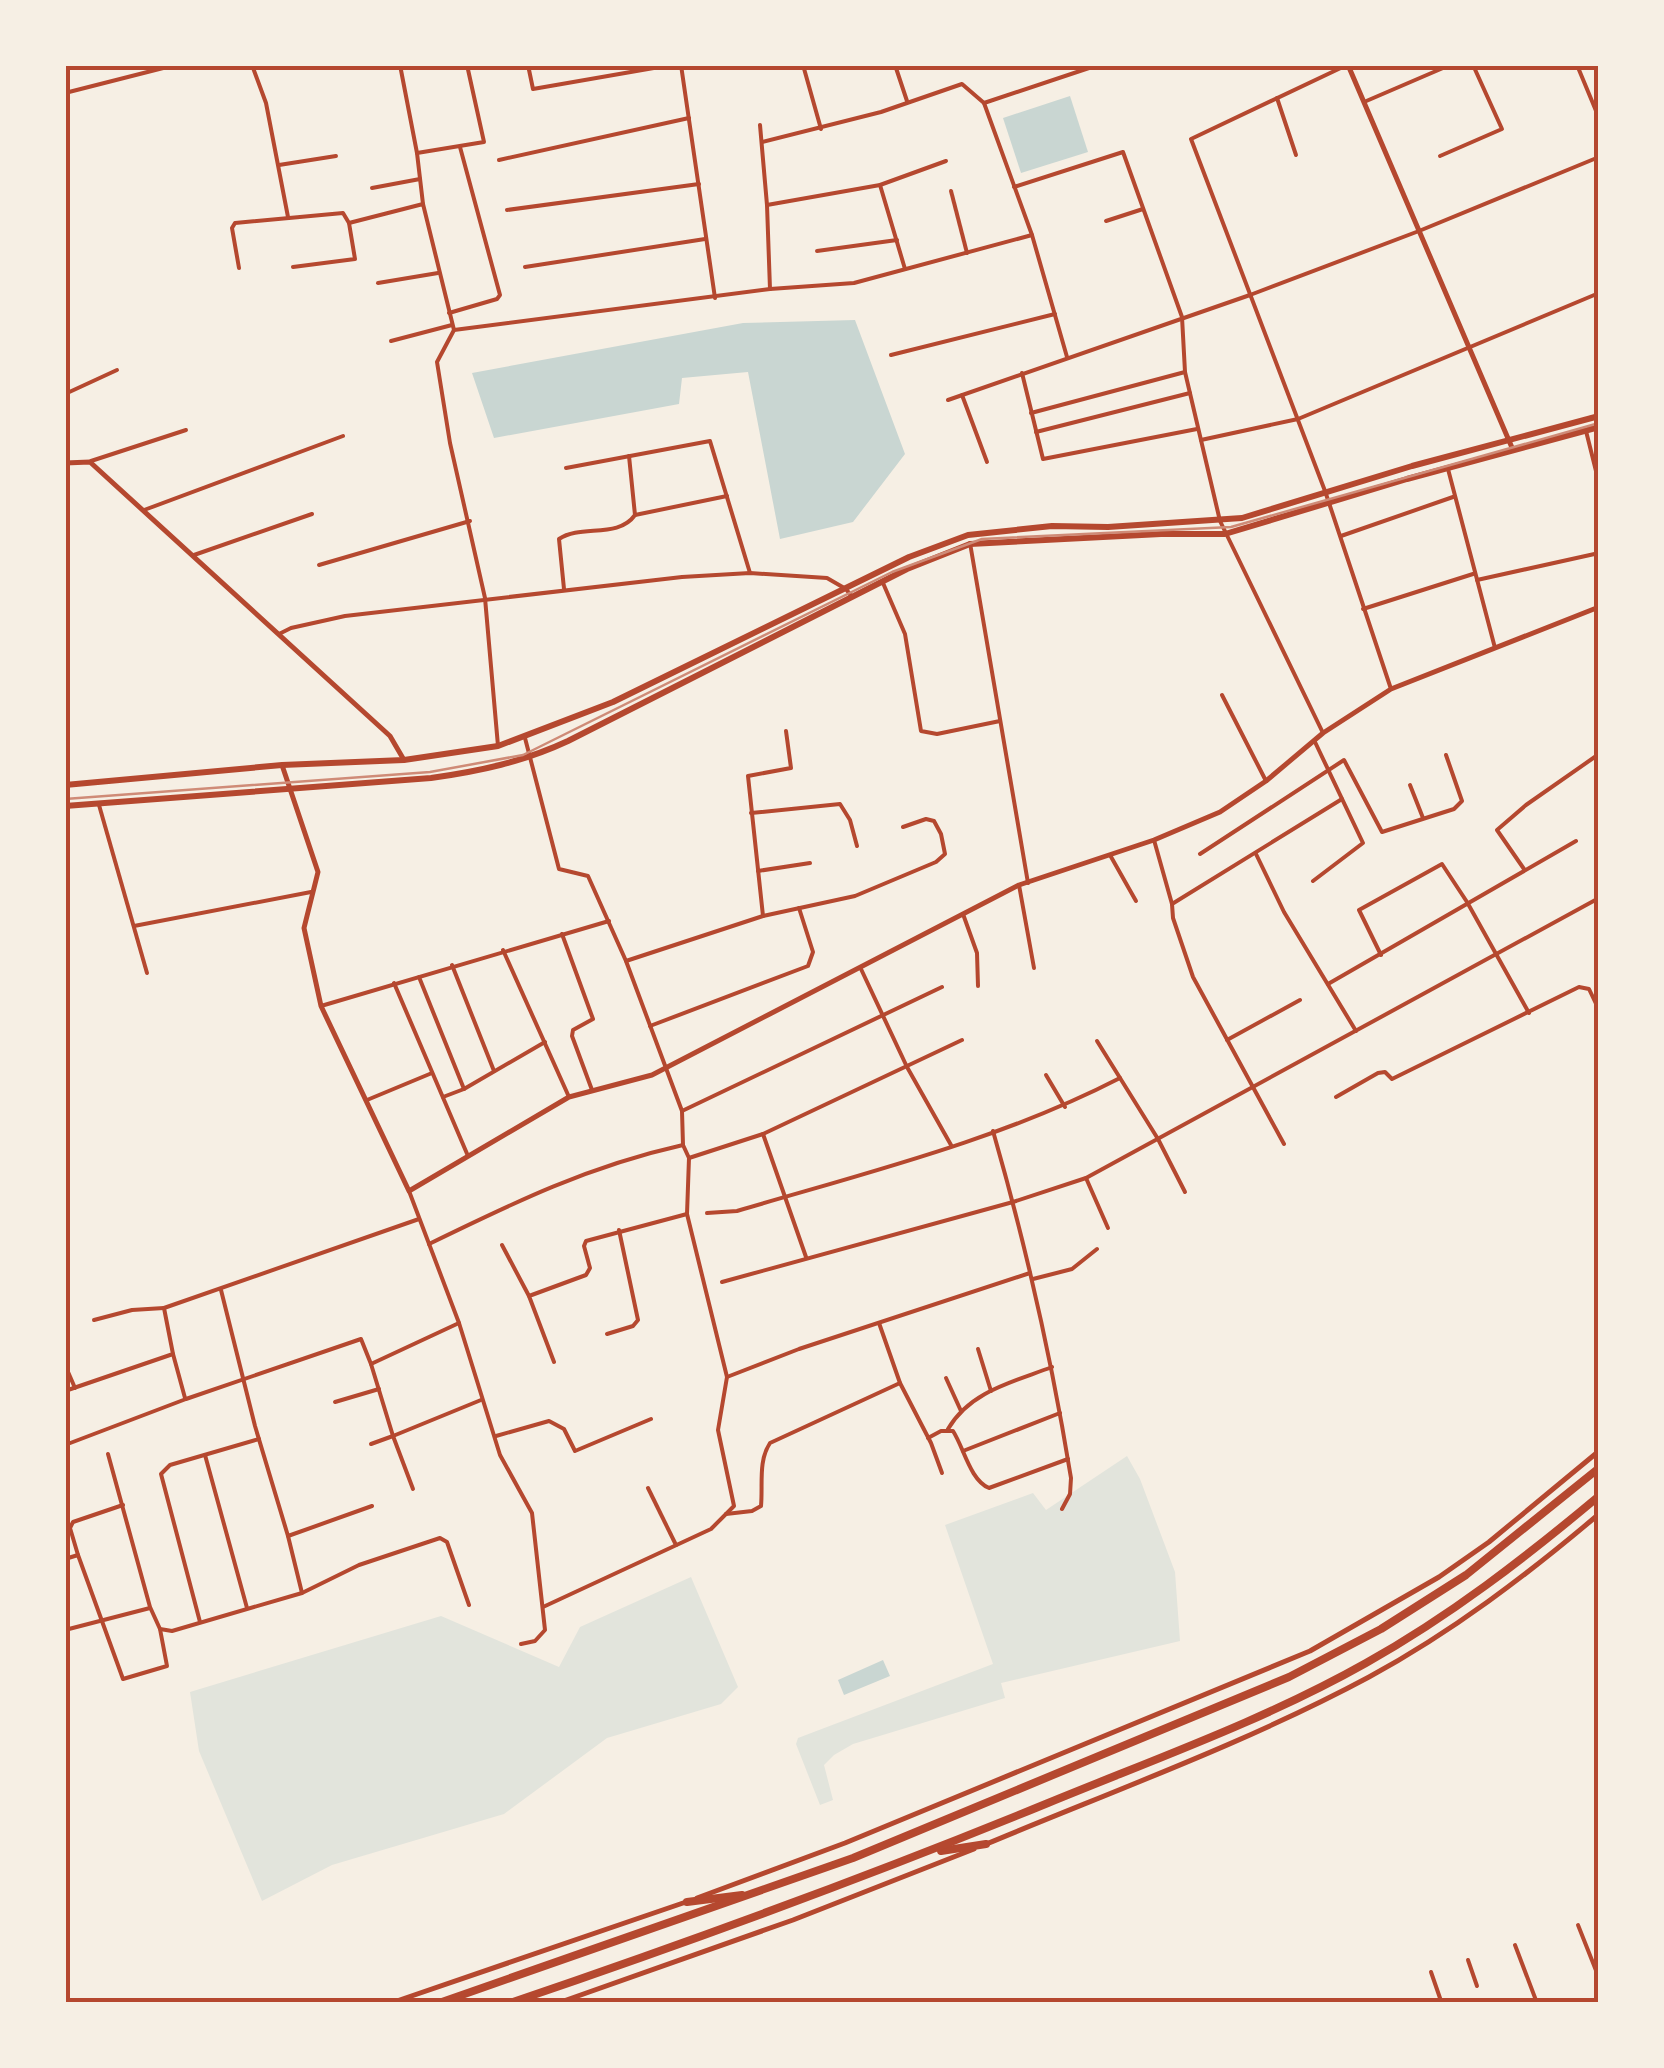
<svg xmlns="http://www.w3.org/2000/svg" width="1664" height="2068" font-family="'Exo 2',sans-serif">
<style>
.green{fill:#e2e4dc}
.water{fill:#c9d6d2}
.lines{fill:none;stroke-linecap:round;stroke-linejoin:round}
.minor{stroke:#b5482f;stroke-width:4}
.tertiary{stroke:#b5482f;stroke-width:5}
.primary{stroke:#b5482f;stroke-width:6}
.trunk{stroke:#b5482f;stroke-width:8}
.rail{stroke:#cf8b77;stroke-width:2.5}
.neatline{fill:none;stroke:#b5482f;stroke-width:4}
</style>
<rect width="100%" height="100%" fill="#f6efe4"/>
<g class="green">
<path d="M1127 1456 1140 1479 1175 1572 1180 1641 1001 1683 1005 1698 853 1744 834 1755 824 1765 833 1800 820 1805 796 1744 798 1738 993 1664 945 1525 1033 1493 1046 1510Z"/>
<path d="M691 1577 738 1687 721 1704 607 1738 504 1814 332 1865 262 1901 199 1751 190 1692 441 1616 559 1667 580 1627Z"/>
</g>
<g class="water">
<path d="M1070 96 1088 152 1021 173 1003 118Z"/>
<path d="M855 320 905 454 853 522 780 539 748 372 682 378 679 404 494 438 472 373 743 323Z"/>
<path d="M883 1660 890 1676 844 1695 838 1680Z"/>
</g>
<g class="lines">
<g class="minor">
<path d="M252 65 266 103 288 217"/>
<path d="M400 65 417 153"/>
<path d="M528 65 533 89 671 65"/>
<path d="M681 65 715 298"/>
<path d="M803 65 821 129"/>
<path d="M895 65 907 101"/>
<path d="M1347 65 1191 139 1325 491 1391 689"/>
<path d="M1577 65 1599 118"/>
<path d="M65 93 175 65"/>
<path d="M1277 98 1296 155"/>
<path d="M1364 102 1450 65"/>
<path d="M984 103 1098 65"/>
<path d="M760 125 767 205 770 289"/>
<path d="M762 142 881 112 962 84 984 103 1032 235 1067 357"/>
<path d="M1440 156 1502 129 1473 65"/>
<path d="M499 160 689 118"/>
<path d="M279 165 336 156"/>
<path d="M880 185 905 269"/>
<path d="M1014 187 1123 152 1182 317 1185 372 1220 521 1323 733"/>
<path d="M372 188 420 179"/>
<path d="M951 191 967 253"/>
<path d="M423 204 417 153 484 142 467 65"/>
<path d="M767 205 880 185 946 161"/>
<path d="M507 210 699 184"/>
<path d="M1106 221 1143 209"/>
<path d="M817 251 897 240"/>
<path d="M293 267 355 259 349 223"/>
<path d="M525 267 705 239"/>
<path d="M239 268 232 228 235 223 343 213 349 223 423 204 454 330"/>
<path d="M378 283 438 273"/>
<path d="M449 313 497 299 500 295 460 147"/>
<path d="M391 341 452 325"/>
<path d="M891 355 1055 314"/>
<path d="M1022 373 1043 459 1197 429"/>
<path d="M65 394 117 370"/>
<path d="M962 395 987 462"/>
<path d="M948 400 1250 295 1419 231 1599 157"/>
<path d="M1031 413 1185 372"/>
<path d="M1586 431 1599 483"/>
<path d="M1036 432 1190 393"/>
<path d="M1201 440 1298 419 1599 293"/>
<path d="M91 461 186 430"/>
<path d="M566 468 710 441 750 573"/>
<path d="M1448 469 1495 648"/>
<path d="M144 510 343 436"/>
<path d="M635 515 727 496"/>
<path d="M1341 536 1453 497"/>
<path d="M970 543 1028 883"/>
<path d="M194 555 312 514"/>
<path d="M319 565 470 521"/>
<path d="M1477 580 1599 553"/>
<path d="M883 583 905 634 921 731 937 734 1000 721"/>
<path d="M564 589 559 539C581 524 618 539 635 515L629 456"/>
<path d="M1363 609 1473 574"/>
<path d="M279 634 291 628 345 616 682 577 750 573 827 578 846 589 852 597"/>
<path d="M1222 695 1266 781"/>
<path d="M525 738 559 869 588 876 626 961 682 1111 683 1145 689 1158 687 1214 727 1377 718 1430 734 1506 711 1529 543 1607"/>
<path d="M498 746 485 598 450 443 437 362 454 330 770 289 854 283 1032 235"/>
<path d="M1410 785 1423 818"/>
<path d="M99 805 147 973"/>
<path d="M751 813 840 804 850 820 857 846"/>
<path d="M1154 840 1172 904 1173 918 1193 977 1284 1144"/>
<path d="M1200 854 1344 760 1382 832 1454 809 1462 801 1446 755"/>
<path d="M1256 854 1284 912 1356 1031"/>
<path d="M1110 855 1136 901"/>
<path d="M1524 869 1497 830 1526 805 1599 754"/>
<path d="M758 871 810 863"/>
<path d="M1313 881 1363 843 1315 742"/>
<path d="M1019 885 1034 968"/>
<path d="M1172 904 1342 799"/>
<path d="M963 914 977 953 978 986"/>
<path d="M763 916 748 776 791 768 786 731"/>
<path d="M134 926 311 892"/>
<path d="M562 934 593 1019 573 1030 572 1036 592 1090"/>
<path d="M503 950 569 1097"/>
<path d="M1381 955 1359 910 1442 864 1467 902 1529 1013"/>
<path d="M626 961 763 916 855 896 936 862 945 854 941 834 934 821 926 819 903 827"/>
<path d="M452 965 494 1071"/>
<path d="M861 969 907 1067 951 1145"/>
<path d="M419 977 464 1089"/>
<path d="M394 983 468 1156"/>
<path d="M1328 984 1576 841"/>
<path d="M321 1006 609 921"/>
<path d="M650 1026 808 966 813 952 799 908"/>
<path d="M1227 1040 1300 1000"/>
<path d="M1097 1041 1158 1139 1185 1192"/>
<path d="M1046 1075 1065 1107"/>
<path d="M443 1097 464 1089 545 1042"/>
<path d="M1336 1097 1378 1073 1385 1072 1392 1079 1579 987 1589 989 1599 1010"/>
<path d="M367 1100 432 1073"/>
<path d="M682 1111 942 987"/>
<path d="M993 1131C1026 1246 1052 1361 1071 1478L1070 1494 1062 1509"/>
<path d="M763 1134 806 1257"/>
<path d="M689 1158 763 1134 962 1040"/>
<path d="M1086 1178 1108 1228"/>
<path d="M409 1191 459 1323 500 1455 532 1513 545 1630 535 1641 521 1644"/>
<path d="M707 1213 737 1211C865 1173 1000 1140 1120 1078"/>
<path d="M429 1244C515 1202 589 1166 683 1145"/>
<path d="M502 1245 529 1296"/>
<path d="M1033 1279 1072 1269 1097 1249"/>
<path d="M722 1282 1013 1202 1086 1178 1599 898"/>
<path d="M221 1290 255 1426 288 1536 372 1506"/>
<path d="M94 1320 132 1310 164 1308"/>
<path d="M879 1323 900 1383 931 1443 942 1473"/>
<path d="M607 1334 633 1326 638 1320 619 1230"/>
<path d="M978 1349 991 1391"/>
<path d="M173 1354 185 1398"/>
<path d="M554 1362 529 1296 586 1275 590 1268 584 1246 586 1241 687 1214"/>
<path d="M371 1364 393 1436 481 1400"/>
<path d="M65 1365 75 1388"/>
<path d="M727 1377 799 1349 1030 1273"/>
<path d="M946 1378 961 1411"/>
<path d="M65 1391 173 1354 164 1308 419 1219"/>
<path d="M335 1402 379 1389"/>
<path d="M948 1429C970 1391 1013 1382 1052 1367"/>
<path d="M496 1436 549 1421 564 1429 575 1451 651 1419"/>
<path d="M928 1438 941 1431H953C964 1448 970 1480 989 1488L1068 1459"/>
<path d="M371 1444 393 1436 413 1489"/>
<path d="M65 1445 186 1399 361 1339 371 1364 459 1323"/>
<path d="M963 1451 1060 1413"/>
<path d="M108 1454 150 1607 160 1629 172 1631 302 1593 359 1565 440 1538 447 1542 469 1605"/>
<path d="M205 1455 247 1608"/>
<path d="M648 1488 676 1545"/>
<path d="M726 1514 752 1511 761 1506C763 1485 758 1461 770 1443L900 1383"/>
<path d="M288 1536 302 1593"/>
<path d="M78 1555 70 1528 73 1522 123 1505"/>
<path d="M65 1559 78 1555 123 1679 167 1666 160 1629"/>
<path d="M200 1622 161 1474 170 1465 259 1439"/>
<path d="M65 1630 150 1608"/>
<path d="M1578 1925 1599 1978"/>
<path d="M1515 1945 1537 2003"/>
<path d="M1468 1960 1477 1986"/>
<path d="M1431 1972 1441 2001"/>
</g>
<g class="tertiary">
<path d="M1348 65 1513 450"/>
<path d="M65 463 90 462 390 736 404 760"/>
<path d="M282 765 318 872 304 928 321 1006 409 1191 569 1097 652 1075 1019 885 1154 840 1220 812 1266 781 1323 733 1391 689 1599 607"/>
<path d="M984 1845C1113 1791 1246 1743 1369 1677 1452 1632 1527 1575 1599 1514"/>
<path d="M697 1898 845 1843 1310 1651 1439 1577 1489 1542 1599 1451"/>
<path d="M391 2003 686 1902"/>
<path d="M558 2003 793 1920 974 1849"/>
</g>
<g class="primary">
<path d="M65 785 282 765 404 760 498 746 613 702 909 557 968 535 1052 526 1108 527 1242 518 1412 466 1599 416"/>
<path d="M65 806 431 778C480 771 523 762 568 741L907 569 970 544 1161 534H1225L1407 479 1599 427"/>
</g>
<g class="trunk">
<path d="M941 1851 986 1844"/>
<path d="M687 1902 742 1895"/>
<path d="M439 2003 853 1858 1289 1677 1381 1629 1466 1575 1599 1468"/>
<path d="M510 2003C692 1941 870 1876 1048 1803 1155 1759 1265 1720 1366 1663 1450 1616 1525 1558 1599 1496"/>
</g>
<path class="rail" d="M65 799 430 772 523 755 892 572 982 539 1231 527 1599 423"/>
</g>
<rect width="1664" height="2068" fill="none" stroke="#f6efe4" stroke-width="135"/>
<rect x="68" y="68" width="1528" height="1932" class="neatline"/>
</svg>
